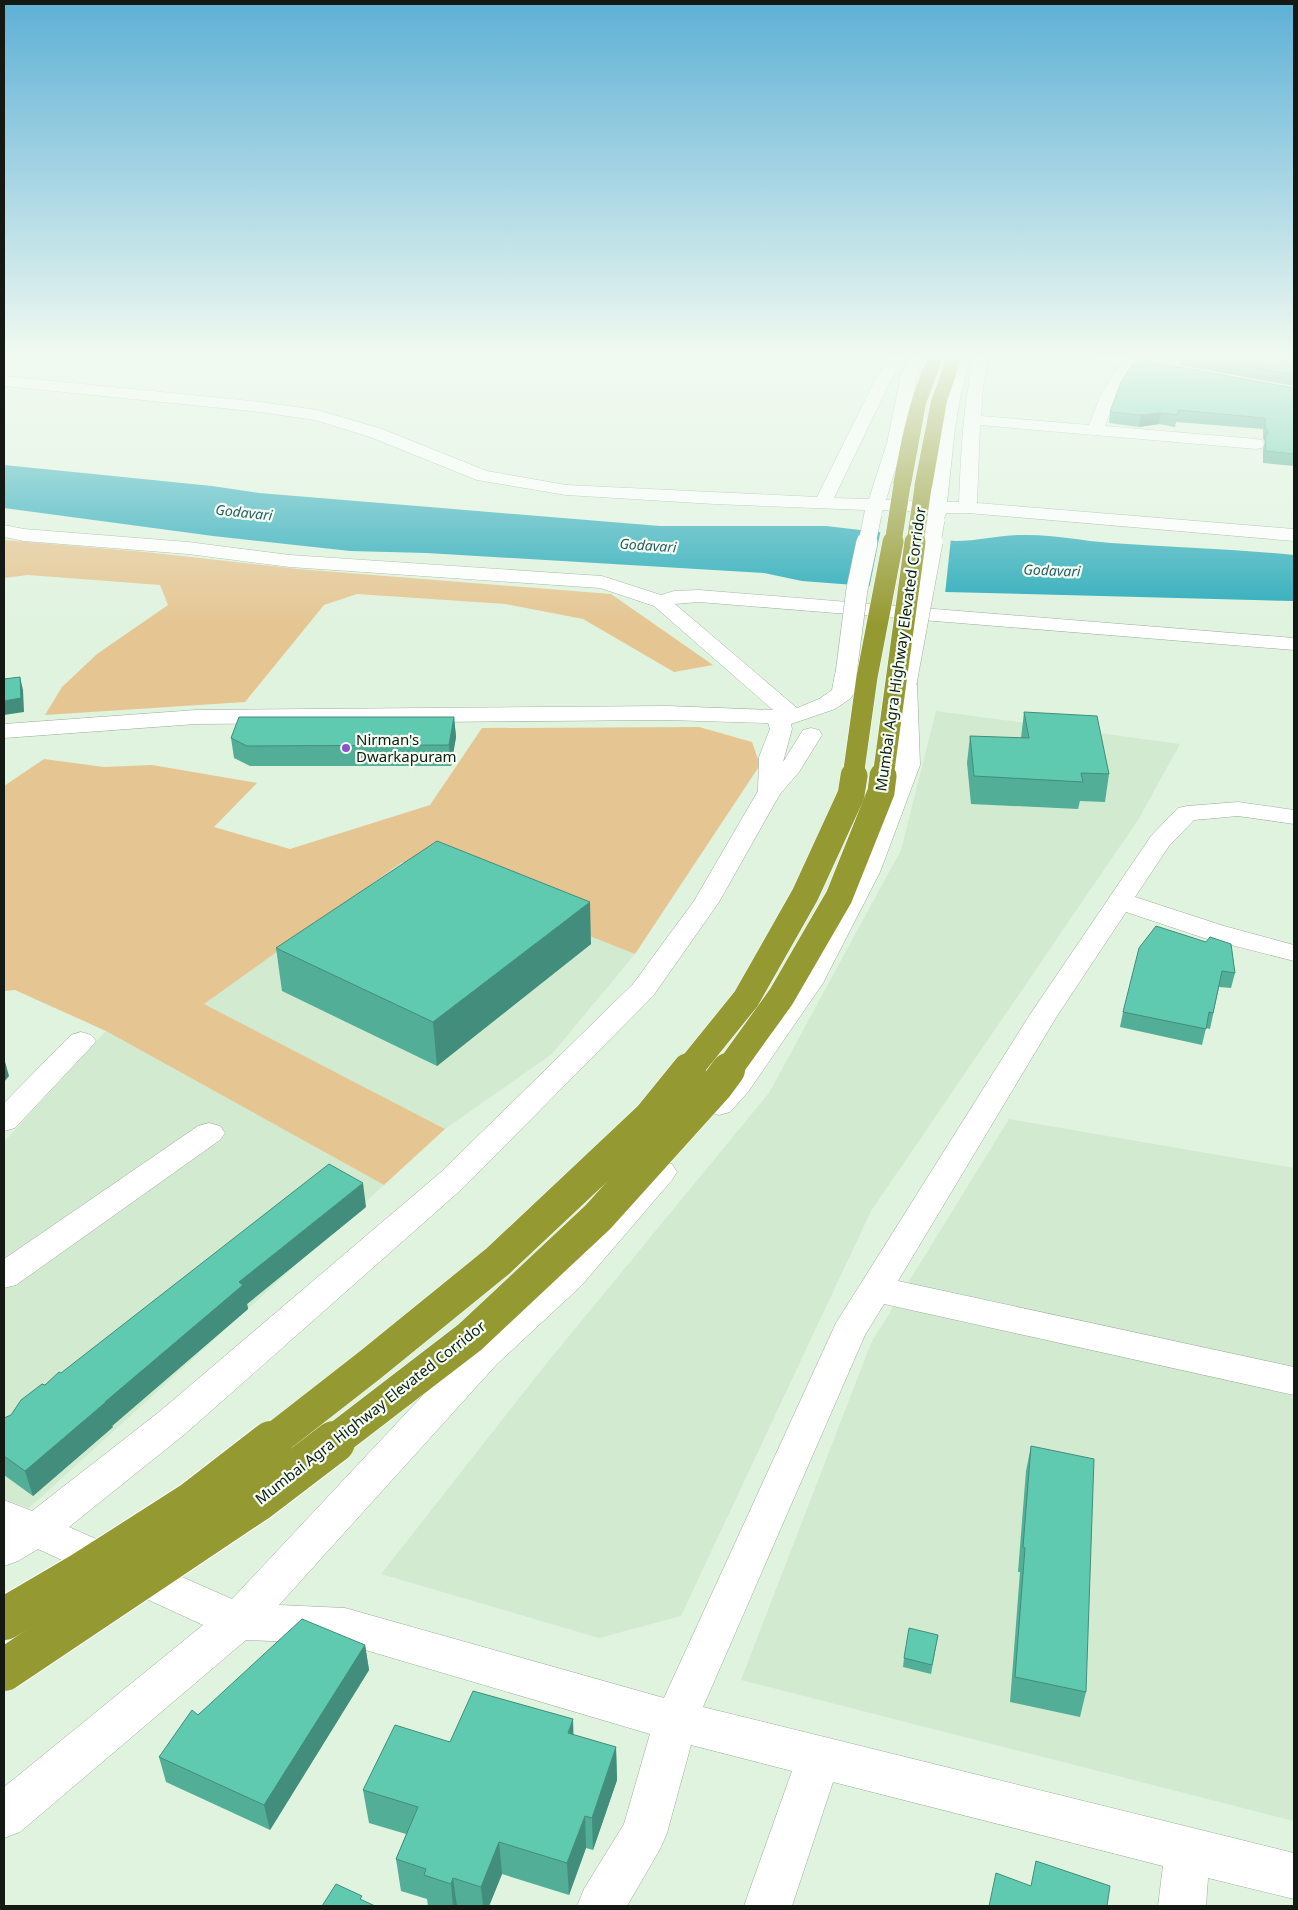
<svg xmlns="http://www.w3.org/2000/svg" width="1298" height="1910" font-family="'Noto Sans',sans-serif">
<style>
.built{fill:#d2ead0}
.green{fill:#e5c693}
.water{fill:#2cabba}
.pier{fill:#e0f3df}
.lines{fill:none;stroke-linecap:round;stroke-linejoin:round}
.minor-casing{stroke:#9bad99;stroke-width:1}
.highway-casing{stroke:#fff;stroke-width:1}
.minor{fill:#fff;fill-rule:evenodd}
.highway{fill:#959931;fill-rule:evenodd}
.minor-bridge-far1-casing{stroke:#9bad99;stroke-width:18;stroke-linecap:butt}
.minor-bridge-casing{stroke:#9bad99;stroke-width:22;stroke-linecap:butt}
.highway-bridge-far4-casing{stroke:#fff;stroke-width:18;stroke-linecap:butt}
.highway-bridge-far3-casing{stroke:#fff;stroke-width:22;stroke-linecap:butt}
.highway-bridge-far2-casing{stroke:#fff;stroke-width:28;stroke-linecap:butt}
.highway-bridge-far1-casing{stroke:#fff;stroke-width:35;stroke-linecap:butt}
.highway-bridge-casing{stroke:#fff;stroke-width:44;stroke-linecap:butt}
.minor-bridge-far1{stroke:#fff;stroke-width:17}
.minor-bridge{stroke:#fff;stroke-width:21}
.highway-bridge-far4{stroke:#959931;stroke-width:17}
.highway-bridge-far3{stroke:#959931;stroke-width:21}
.highway-bridge-far2{stroke:#959931;stroke-width:27}
.highway-bridge-far1{stroke:#959931;stroke-width:34}
.highway-bridge{stroke:#959931;stroke-width:42}
.wall{fill:#52ae97}
.shaded-wall{fill:#428d7b}
.building{fill:#5fcab0;stroke:#428d7b}
.poi-dot{fill:#8b53cb;stroke:#f3fef2;stroke-width:2}
.labels{text-anchor:middle;dominant-baseline:central;stroke-width:4.5;stroke-linejoin:round;paint-order:stroke}
.far-water-label{font-size:14px;font-style:italic;fill:#2b5d64;stroke:#f3fef2}
.street-label{font-size:15px;fill:#141a13;stroke:#f3fef2}
.poi-label{font-size:15px;fill:#141a13;stroke:#f3fef2;text-anchor:start}
</style>
<rect width="100%" height="100%" fill="#e0f3df"/>
<g class="built">
<path d="M936 711 1180 744 1138 820 871 1211 681 1616 599 1638 381 1574 546 1364 769 1093 901 850Z"/>
<path d="M402 861 635 954 552 1054 445 1129 203 1004Z"/>
<path d="M106 1031 384 1185 29 1508 4 1499V1142Z"/>
<path d="M1009 1119 1294 1168V1821L741 1680 871 1343Z"/>
</g>
<g class="green">
<path d="M4 540 146 552 299 569 611 594 713 665 674 672 583 619 505 604 357 594 324 605 245 702 45 715 62 687 97 654 168 605 160 585 28 575 4 578Z"/>
<path d="M699 727 752 742 760 765 635 954 402 862 204 1004 445 1129 384 1185 106 1031 15 990 4 991V786L44 759 104 767 152 765 257 783 214 827 290 849 430 805 482 728Z"/>
</g>
<path class="water" d="M4 465 212 486 259 493 660 526H826L955 541C980 541 1003 534 1028 535 1056 535 1083 541 1111 543 1172 547 1233 549 1294 555V601L946 592 802 581 764 573 427 553 350 551 213 536 4 508Z"/>
<path class="pier" d="M881 529 951 538 945 594 869 589Z"/>
<g class="lines">
<g class="minor-casing">
<g id="minor">
<path d="M889 357H904L890 382 834 498 869 499 887 443 901 375 909 357H924L917 375 903 443 886 500 929 501C936 453 939 403 956 357H971C955 403 953 453 947 502H959C961 453 963 405 974 357H989L983 387 981 416 1089 425 1102 392 1120 365 1096 360 1094 357H1129L1170 365 1175 367 1178 370 1175 373 1170 375 1133 368 1118 392 1105 426 1256 439 1262 440 1264 444 1262 448 1256 449 980 425 977 503 1294 529V541L968 513H946L942 524 936 526 930 524 927 520 928 512 883 510 879 518 873 519 867 518 864 514 865 510 715 504 566 495 477 480 370 437 315 420 260 412 4 386V376L260 402 317 410 382 429 487 471 566 485 817 497 874 382Z"/>
<path d="M4 525 24 529 188 542 290 555 602 576 661 595 674 591 699 590 1294 638V650L699 602 675 604 797 708 819 699 832 690 835 674 838 669 846 668 854 669 857 674 854 693 851 698 835 709 791 724 792 729 783 762 803 730 811 728 819 730 822 735 799 772 780 794 719 902 653 996 463 1188 185 1434 69 1527 232 1599 471 1344 557 1268 650 1164 661 1161 672 1164 677 1172 672 1180 581 1286 497 1364 279 1605 345 1608 664 1698 836 1323 1029 1016 1151 836 1178 808 1187 806 1238 802 1294 810V824L1238 816 1194 820 1169 846 1135 897 1224 926 1294 945V961L1204 938 1126 912 1057 1016 898 1281 1294 1367V1395L884 1304 865 1335 703 1707 1294 1853V1899L1208 1878 1206 1906H1158L1163 1866 833 1782 792 1906H744L792 1771 691 1745 667 1833 660 1849 627 1906H577L584 1889 624 1824 650 1734 345 1644 246 1640 20 1832 4 1838V1787L203 1625 38 1549 18 1561 4 1566V1500L32 1511 159 1412 441 1172 633 984 694 901 758 791 759 757 770 729 768 723 667 720 196 724 4 738V724L196 710 667 706 773 710 654 606 600 588 290 567 188 554 24 541 4 537Z"/>
<path d="M906 676 914 678 917 683 920 765 880 872 823 983 748 1092 730 1112 719 1115 708 1112 704 1105 726 1078 795 982 854 872 896 765 895 683 898 678Z"/>
<path d="M81 1032 91 1035 96 1041 91 1047 15 1128 4 1131V1103L71 1035Z"/>
<path d="M209 1123 220 1126 225 1133 220 1140 16 1285 4 1288V1259L198 1126Z"/>
</g>
</g>
<g class="highway-casing">
<g id="highway">
<path d="M928 357H943L926 404 911 485 908 489 902 490 896 489 893 485C901 441 909 398 928 357Z"/>
<path d="M947 357H962L947 401 932 487 929 491 923 492 917 491 914 487 931 401Z"/>
</g>
</g>
<use href="#minor" class="minor"/>
<use href="#highway" class="highway"/>
<g class="minor-bridge-far1-casing">
<g id="minor-bridge-far1">
<path d="M867 543 873 514"/>
<path d="M932 543 936 520"/>
</g>
</g>
<g class="minor-bridge-casing">
<g id="minor-bridge">
<path d="M846 674 857 589 867 542"/>
<path d="M906 683 932 542"/>
</g>
</g>
<g class="highway-bridge-far4-casing">
<g id="highway-bridge-far4">
<path d="M893 543 902 485"/>
<path d="M915 543 923 487"/>
</g>
</g>
<g class="highway-bridge-far3-casing">
<g id="highway-bridge-far3">
<path d="M853 777 867 677 893 542"/>
<path d="M883 777 915 542"/>
</g>
</g>
<g class="highway-bridge-far2-casing">
<g id="highway-bridge-far2">
<path d="M687 1072 746 999 805 895 851 795 854 776"/>
<path d="M727 1072 781 997 839 897 881 792 883 776"/>
</g>
</g>
<g class="highway-bridge-far1-casing">
<g id="highway-bridge-far1">
<path d="M270 1443 370 1365 498 1261 650 1118 689 1070"/>
<path d="M332 1443 470 1337 598 1217 717 1085 728 1070"/>
</g>
</g>
<g class="highway-bridge-casing">
<g id="highway-bridge">
<path d="M4 1619 81 1574 192 1503 271 1442"/>
<path d="M4 1670 258 1500 334 1442"/>
</g>
</g>
<use href="#minor-bridge-far1" class="minor-bridge-far1"/>
<use href="#minor-bridge" class="minor-bridge"/>
<use href="#highway-bridge-far4" class="highway-bridge-far4"/>
<use href="#highway-bridge-far3" class="highway-bridge-far3"/>
<use href="#highway-bridge-far2" class="highway-bridge-far2"/>
<use href="#highway-bridge-far1" class="highway-bridge-far1"/>
<use href="#highway-bridge" class="highway-bridge"/>
</g>
<g class="wall">
<path d="M1181 357H1254L1264 360 1294 362V386L1179 365Z"/>
<path d="M1294 388V466L1263 463V449L1265 441 1263 439V429L1176 422 1175 427 1159 424 1139 427 1109 423 1110 412Z"/>
<path d="M1024 712 1109 774 1105 802 1080 801 1078 809 971 804 967 763 970 736 1021 738Z"/>
<path d="M454 717 456 737 451 766H250L234 758 231 738Z"/>
<path d="M591 944 437 1066 282 991 276 948Z"/>
<path d="M1139 948 1235 973 1231 988 1219 987 1210 1029 1206 1028 1202 1045 1120 1027 1123 1012Z"/>
<path d="M366 1207 247 1304 248 1309 112 1426 113 1427 33 1496 4 1475V1418L11 1415 45 1385 61 1373Z"/>
<path d="M1031 1446 1086 1692 1080 1717 1010 1702 1020 1572H1018L1026 1471Z"/>
<path d="M938 1635 931 1674 903 1667 904 1658Z"/>
<path d="M365 1645 369 1670 270 1830 166 1782 159 1757 198 1715Z"/>
<path d="M574 1735 616 1747 617 1780 593 1850 586 1848 569 1895 502 1874 489 1906H428L427 1899 401 1891 396 1859 406 1834 369 1823 363 1790 450 1742Z"/>
</g>
<g class="shaded-wall">
<path d="M1161 413 1159 424 1139 427 1141 415Z"/>
<path d="M20 677 23 690 24 712 4 715V701Z"/>
<path d="M454 717 456 737 451 766 449 745Z"/>
<path d="M590 902 591 944 437 1066 433 1022Z"/>
<path d="M4 1058 9 1076 4 1082Z"/>
<path d="M363 1183 366 1207 247 1304 248 1309 112 1426 113 1427 33 1496 25 1471 105 1402 239 1282Z"/>
<path d="M365 1645 369 1670 270 1830 264 1805Z"/>
<path d="M573 1719 574 1751 568 1733Z"/>
<path d="M616 1747 617 1780 593 1850 592 1818Z"/>
<path d="M585 1816 586 1848 569 1895 567 1863Z"/>
<path d="M499 1842 502 1874 489 1906H483L481 1887Z"/>
<path d="M453 1878 457 1906H453L451 1884Z"/>
</g>
<g class="building">
<path d="M1199 357H1254L1264 360 1268 358 1294 362V375Z"/>
<path d="M1136 359 1294 388V454L1266 451 1265 438 1268 432 1265 427V418L1178 410 1177 415 1161 413 1141 415 1110 412 1121 382Z"/>
<path d="M20 677 21 698 4 701V679Z"/>
<path d="M1024 712 1097 716 1109 774 1081 773 1083 782 974 776 970 736 1029 738Z"/>
<path d="M239 717H454L449 745 247 746 231 738Z"/>
<path d="M437 841 590 902 433 1022 276 948Z"/>
<path d="M1156 926 1206 942 1210 937 1231 944 1235 973 1222 971 1213 1013 1209 1012 1206 1029 1123 1012 1139 948Z"/>
<path d="M329 1164 363 1183 239 1282 243 1285 105 1402H106L25 1471 4 1456V1418L11 1415 21 1400 42 1384 45 1385 59 1372 61 1373Z"/>
<path d="M1031 1446 1094 1459 1086 1692 1015 1677 1025 1548 1023 1547Z"/>
<path d="M302 1619 365 1645 264 1805 159 1757 192 1710 198 1715Z"/>
<path d="M909 1628 938 1635 932 1665 904 1658Z"/>
<path d="M473 1691 573 1719 568 1733 616 1747 592 1818 585 1816 567 1863 499 1842 481 1887 453 1878 451 1884 424 1875 426 1869 396 1859 418 1807 363 1790 395 1725 450 1742Z"/>
<path d="M1036 1861 1110 1886 1107 1906H989L996 1873 1031 1886Z"/>
<path d="M336 1884 362 1896 360 1899 375 1906H322Z"/>
</g>
<linearGradient id="sky" x2="0" y2="1"><stop stop-color="#5db0d6"/><stop offset="0.57" stop-color="#f1faf1"/><stop offset="1" stop-color="#f1faf1" stop-opacity="0"/></linearGradient>
<rect width="1298" height="625" fill="url(#sky)"/>
<circle class="poi-dot" cx="346" cy="748" r="5"/>
<g class="labels">
<g class="far-water-label">
<text transform="translate(244 512) rotate(6)">Godavari</text>
<text transform="translate(648 545) rotate(4)">Godavari</text>
<text transform="translate(1052 570) rotate(2)">Godavari</text>
</g>
<g class="street-label">
<text transform="translate(900 649) rotate(-82)">Mumbai Agra Highway Elevated Corridor</text>
<text transform="translate(370 1412) rotate(-38)">Mumbai Agra Highway Elevated Corridor</text>
</g>
<g class="poi-label">
<text x="356" y="739">Nirman's<tspan x="356" dy="17">Dwarkapuram</tspan></text>
</g>
</g>
<rect width="1298" height="1910" fill="none" stroke="#141a13" stroke-width="10"/>
</svg>
